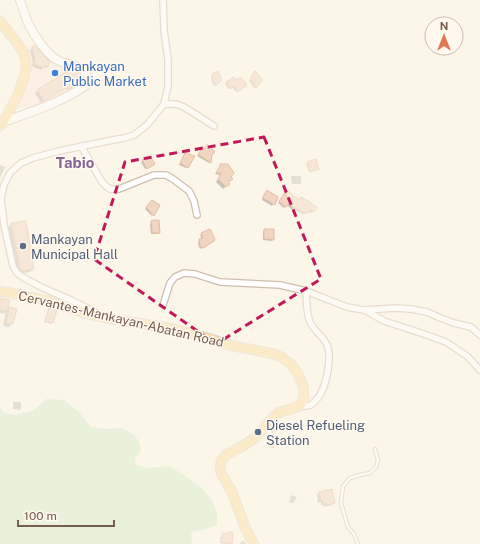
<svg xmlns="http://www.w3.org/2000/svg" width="480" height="544" font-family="'Public Sans',sans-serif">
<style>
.commercial{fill:#fce8dd}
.green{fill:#d4ebc7}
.shadow{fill:#0003}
.building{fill:#f2d6c1;stroke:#e4bda1}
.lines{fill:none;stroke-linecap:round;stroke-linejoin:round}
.lane-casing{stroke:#cfbeae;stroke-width:4.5}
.street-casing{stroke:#cfbeae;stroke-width:8}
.secondary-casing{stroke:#d4c0ae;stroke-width:10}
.primary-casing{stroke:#dcd5d0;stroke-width:11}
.lane{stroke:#fff;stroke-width:2.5}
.street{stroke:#fff;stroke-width:5.5}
.secondary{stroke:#fff;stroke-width:8}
.primary{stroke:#fadda3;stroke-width:9}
.marked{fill:none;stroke:#c2185b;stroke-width:3;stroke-dasharray:8 5;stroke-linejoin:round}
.shop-dot{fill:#3f7fe0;stroke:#fff9f0;stroke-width:1.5}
.service-dot{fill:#5c6f8a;stroke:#fff9f0;stroke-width:1.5}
.labels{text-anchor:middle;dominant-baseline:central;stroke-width:3;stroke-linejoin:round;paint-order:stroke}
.shop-label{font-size:13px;fill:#366cbe;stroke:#fff9f0;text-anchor:start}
.service-label{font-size:13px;fill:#4e5e75;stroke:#fff9f0;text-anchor:start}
.street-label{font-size:13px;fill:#775d4c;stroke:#fff9f0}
.quarter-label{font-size:15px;font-weight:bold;fill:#856493;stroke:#fff9f0}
</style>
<rect width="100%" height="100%" fill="#fcf6e9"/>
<path class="commercial" d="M40 43 84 76V82L75 90 33 108H17L25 89 30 67 26 46Z"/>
<path class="green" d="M46 399 64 400 79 412 91 427 105 429 122 428 133 434 139 441 141 451 135 458V465L149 468 168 466 181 473 201 487 212 500 217 513V525L206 529 191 532 192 544H0V407L2 412 16 415 33 411Z"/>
<g class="shadow">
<path d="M33 48 48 66 45 68 43 67 41 70 32 66 33 62 30 50Z"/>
<path d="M66 73 79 82 66 90 65 88 41 103 35 93Z"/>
<path d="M254 74 261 80 255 88 249 81Z"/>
<path d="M213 75 220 80 215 86 212 83 211 76Z"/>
<path d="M233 78 236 82 244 86 236 92 232 87 229 89 225 84Z"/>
<path d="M202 149 211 154 210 162 209 163 197 156Z"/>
<path d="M185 153 188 167 186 168 179 165Z"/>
<path d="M150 157 153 165 145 169 141 162Z"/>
<path d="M308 163 318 169 309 172 306 164Z"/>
<path d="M0 165 5 167 0 178Z"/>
<path d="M221 165 229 184 223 189 216 182 220 175 215 174 219 169V167Z"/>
<path d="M292 176H301V183L299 184H292L291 177Z"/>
<path d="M267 192 277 197 272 206 262 200 263 197Z"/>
<path d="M287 192 299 201 316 207 313 211 312 213 309 212 305 214H302L301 213 291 209 287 205 284 208 278 203Z"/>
<path d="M152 201 158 205 152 216 145 209Z"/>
<path d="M152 222 159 232 158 234H151L150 224Z"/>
<path d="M12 224 33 269 30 272 18 274 17 272 8 227Z"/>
<path d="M264 230H273V240L271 241 263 240V231Z"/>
<path d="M202 234 211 243 201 249 199 247 198 242 202 239 200 235Z"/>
<path d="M0 299 9 301 6 311 9 308 16 310 12 324 9 327 3 326 6 311 4 314 0 313Z"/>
<path d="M49 308 56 311 52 323 51 324 44 322 48 310Z"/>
<path d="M14 402H21V408L20 410 13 409V403Z"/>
<path d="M277 423 279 425 273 433 270 431Z"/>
<path d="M272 437V447L271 448 266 445Z"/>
<path d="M332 490 334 503 332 505 324 507V505H321V502L318 503 317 495 319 492Z"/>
<path d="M292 495 297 497 293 503 289 502Z"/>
<path d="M228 533 231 543 225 544 220 543 221 536 222 534 226 535Z"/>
<path d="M244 540 246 544H240V543Z"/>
</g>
<g class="building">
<path d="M35 46 42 54 50 62 48 67 45 65 44 68 34 64 35 59 32 47Z"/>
<path d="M218 71 222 80 217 85 215 83 213 82 212 74Z"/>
<path d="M255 71 263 80 256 88 250 79Z"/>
<path d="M66 72 73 75 76 73 81 80 80 83 69 89 68 87 44 101 37 90Z"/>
<path d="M234 77 236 80 241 77 247 85 238 92 234 86 230 89 226 82Z"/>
<path d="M207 144 215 152 212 155 211 163 198 154 203 147H204Z"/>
<path d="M186 151 191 155 195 156 188 168 180 163Z"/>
<path d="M150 156 155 164 147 169 142 160Z"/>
<path d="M316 159 319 169 310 172 307 162Z"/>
<path d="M220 164H228L234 173 231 177 233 179 228 182 230 184 226 187 218 179 221 173H216L220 166Z"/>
<path d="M267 190 278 197 275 205 263 198 264 195Z"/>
<path d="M287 190 299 200 301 197 310 202 312 204 317 207 314 212 312 210 307 213H304L303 212 293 207 289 204 286 207 283 205 279 201Z"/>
<path d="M152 200 160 205 154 216 146 207Z"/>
<path d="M155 220H159L160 233H152L151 221Z"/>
<path d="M26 221 34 269 22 271 20 269 11 223Z"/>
<path d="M210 229 215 239 214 241 203 248 200 246 199 239 203 238 201 233Z"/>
<path d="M264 229H274V240L264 239Z"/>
<path d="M0 298 10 300 7 311 0 310Z"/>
<path d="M9 307 17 309 13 324 6 323Z"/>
<path d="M49 307 57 310 53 323 45 321Z"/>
<path d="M273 435 279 439 273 448 267 444Z"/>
<path d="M332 489 335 503 326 505V503L324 504 323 501H321L319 492Z"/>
<path d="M228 532H233L232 544 221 542 222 533 228 534Z"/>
</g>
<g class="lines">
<g class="lane-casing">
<path id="lane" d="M358 544 354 534 348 527 341 503 343 486 350 478 360 475 370 473 376 467 378 460 375 449"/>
</g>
<g class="street-casing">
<g id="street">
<path d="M163 0 164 30 168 60V86L164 104"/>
<path d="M81 146 102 182 106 186 110 189H119L154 175H166L173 179 189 191 194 201 197 215"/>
<path d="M306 291 347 307 364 310 396 308 411 309 427 312 438 317 454 323 471 327 480 335"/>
<path d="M163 305 170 283 175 277 184 273 195 274 220 282 280 285 306 291C307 301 306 313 310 322 314 331 323 336 327 345 332 356 327 382 321 393 320 397 314 402 311 405 307 407 302 406 298 406"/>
<path d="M365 310 384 321 424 334 446 342 467 356 480 370"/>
<path d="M95 312 71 300 41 287 24 278 17 273 13 266 4 225 1 198 4 185 10 173 21 163 33 158 59 151 113 140 124 138 134 135 147 125 164 104H176L184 107 214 126"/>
</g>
</g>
<g class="secondary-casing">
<path id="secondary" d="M3 122C31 112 60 103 85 86 86 81 88 75 84 71 78 64 67 65 59 61 47 55 34 36 28 23 25 16 23 8 20 0"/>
</g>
<g class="primary-casing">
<g id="primary">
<path d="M0 21C7 31 19 43 24 54 25 58 26 63 26 66 25 84 10 112 0 126"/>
<path d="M0 291 49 301 84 313 106 318 169 328 208 338 229 345 274 354 283 358 292 365 298 374 303 386 304 397 301 404 295 408 280 412 274 416 255 438 241 447 226 455 222 460 220 466 221 473 232 492 245 527 254 544"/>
</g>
</g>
<use href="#lane" class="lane"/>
<use href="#street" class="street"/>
<use href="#secondary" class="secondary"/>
<use href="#primary" class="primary"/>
</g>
<path d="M0 0H480V544H0ZM264 137 321 279 216 344 94 259 125 162Z" fill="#fcf6e9" fill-opacity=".55" fill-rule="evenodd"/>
<path class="marked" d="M264 137 321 279 216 344 94 259 125 162Z"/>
<circle class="shop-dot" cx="55" cy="73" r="4"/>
<g class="service-dot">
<circle cx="23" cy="246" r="4"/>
<circle cx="258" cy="432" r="4"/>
</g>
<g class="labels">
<g class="shop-label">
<text x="63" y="66">Mankayan<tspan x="63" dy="15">Public Market</tspan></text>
</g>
<g class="service-label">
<text x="31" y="239">Mankayan<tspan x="31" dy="15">Municipal Hall</tspan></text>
<text x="266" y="425">Diesel Refueling<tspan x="266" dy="15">Station</tspan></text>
</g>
<g class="street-label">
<text transform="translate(121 319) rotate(13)">Cervantes-Mankayan-Abatan Road</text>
</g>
<g class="quarter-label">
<text x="75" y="162">Tabio</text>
</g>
</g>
<g transform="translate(444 36)"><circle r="19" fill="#fff9f0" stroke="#c9bbae"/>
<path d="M0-3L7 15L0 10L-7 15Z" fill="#e57750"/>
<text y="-6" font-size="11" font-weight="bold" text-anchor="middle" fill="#775d4c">N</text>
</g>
<path d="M18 520v6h96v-6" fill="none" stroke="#775d4c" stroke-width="2"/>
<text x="24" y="520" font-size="12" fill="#775d4c" stroke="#fff9f0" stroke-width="3" paint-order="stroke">100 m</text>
</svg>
